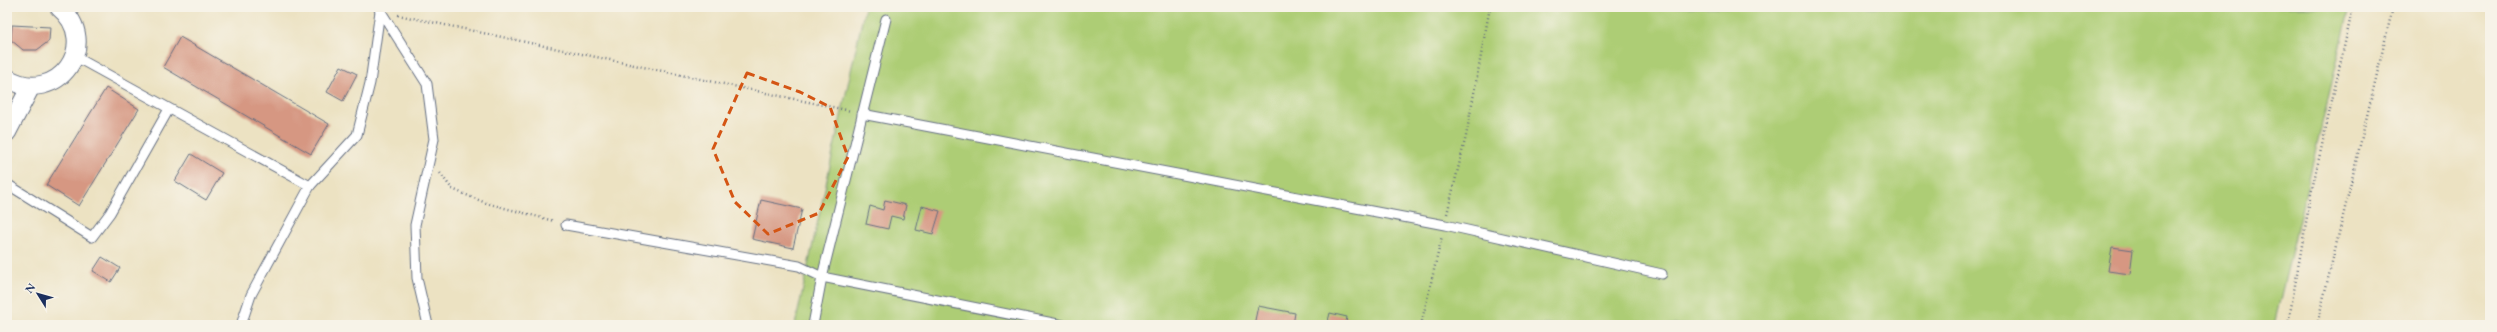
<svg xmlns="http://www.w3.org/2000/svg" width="2497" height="332" font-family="'EB Garamond',serif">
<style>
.green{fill:#adcd75;stroke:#647e6a}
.building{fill:#d69782}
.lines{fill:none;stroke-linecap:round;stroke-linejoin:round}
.service-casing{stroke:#646e81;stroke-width:11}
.minor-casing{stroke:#646e81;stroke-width:20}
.path{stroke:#646e81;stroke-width:2.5;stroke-dasharray:1 3;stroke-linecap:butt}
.service{stroke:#fff;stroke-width:9}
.minor{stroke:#fff;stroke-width:18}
.marked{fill:none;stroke:#d45514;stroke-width:3;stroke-dasharray:8 5;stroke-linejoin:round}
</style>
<rect width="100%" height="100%" fill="#f7f3e8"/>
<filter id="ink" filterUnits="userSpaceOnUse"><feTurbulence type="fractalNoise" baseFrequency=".025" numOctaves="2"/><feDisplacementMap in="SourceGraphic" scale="8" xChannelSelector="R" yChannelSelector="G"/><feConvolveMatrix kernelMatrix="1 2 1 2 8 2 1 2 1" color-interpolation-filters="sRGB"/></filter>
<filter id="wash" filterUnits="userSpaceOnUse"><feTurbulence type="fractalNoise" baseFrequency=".012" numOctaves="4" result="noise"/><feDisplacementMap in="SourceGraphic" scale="16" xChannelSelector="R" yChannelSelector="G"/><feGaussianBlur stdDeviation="0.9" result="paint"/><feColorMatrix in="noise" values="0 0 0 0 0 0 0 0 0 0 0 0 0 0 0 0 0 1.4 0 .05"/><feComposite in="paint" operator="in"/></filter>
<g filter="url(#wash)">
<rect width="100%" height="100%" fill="#ece2c2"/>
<path class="green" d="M865 7H2350L2274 325H795Z"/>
<g id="blocks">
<g class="building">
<path d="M12 25 50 27 49 41 37 50H23L11 40Z"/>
<path d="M180 37 329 124 311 154 163 67Z"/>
<path d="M341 66 357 74 343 101 327 92Z"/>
<path d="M106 88 139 109 79 206 46 185Z"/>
<path d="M191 154 222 173 206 200 175 181Z"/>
<path d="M761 200 802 209 793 248 752 239Z"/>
<path d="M885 200 906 205 903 219 891 216 888 229 866 224 870 206 883 210Z"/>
<path d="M922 206 940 211 933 234 916 230Z"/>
<path d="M2112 247 2133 250 2130 274 2108 271Z"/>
<path d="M102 257 120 268 111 282 93 271Z"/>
<path d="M1258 306 1295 313 1293 325H1254Z"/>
<path d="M1330 313 1347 317 1346 322 1355 325H1327Z"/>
</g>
</g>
</g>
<g filter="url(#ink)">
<use href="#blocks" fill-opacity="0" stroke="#646e81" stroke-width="1"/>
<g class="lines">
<g class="service-casing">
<g id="service">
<path d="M378 7 427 84 434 139 415 225 417 278 428 325"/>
<path d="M74 56 310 186 251 295 241 325"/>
<path d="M862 114 1445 225 1662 274"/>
<path d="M7 184 92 237 110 213 169 109"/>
<path d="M310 186 357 135 370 83 380 11"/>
<path d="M566 225 799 266 822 277 1063 325"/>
<path d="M813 325 822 277 886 19"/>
</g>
</g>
<g class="minor-casing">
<g id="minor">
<path d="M7 78C57 108 103 43 59 7"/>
<path d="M7 132 31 86"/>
</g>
</g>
<g class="path">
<path d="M398 15 851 111"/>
<path d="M440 173 452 189 486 203 554 221"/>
<path d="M1447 214 1466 136 1490 7"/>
<path d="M1421 325 1442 236"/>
<path d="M2288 325 2311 194 2353 7"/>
<path d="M2317 325 2393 7"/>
</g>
<use href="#service" class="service"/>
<use href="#minor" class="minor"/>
</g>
</g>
<path class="marked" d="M747 73 800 92 830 107 848 157 819 213 768 234 735 202 713 149Z"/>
<rect width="2497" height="332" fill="none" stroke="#f7f3e8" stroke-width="24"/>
<g transform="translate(38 294) rotate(307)" stroke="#f7f3e8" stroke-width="3" paint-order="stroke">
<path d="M0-3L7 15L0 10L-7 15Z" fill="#1b2f5e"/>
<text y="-6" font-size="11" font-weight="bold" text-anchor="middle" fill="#1b2f5e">N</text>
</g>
</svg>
